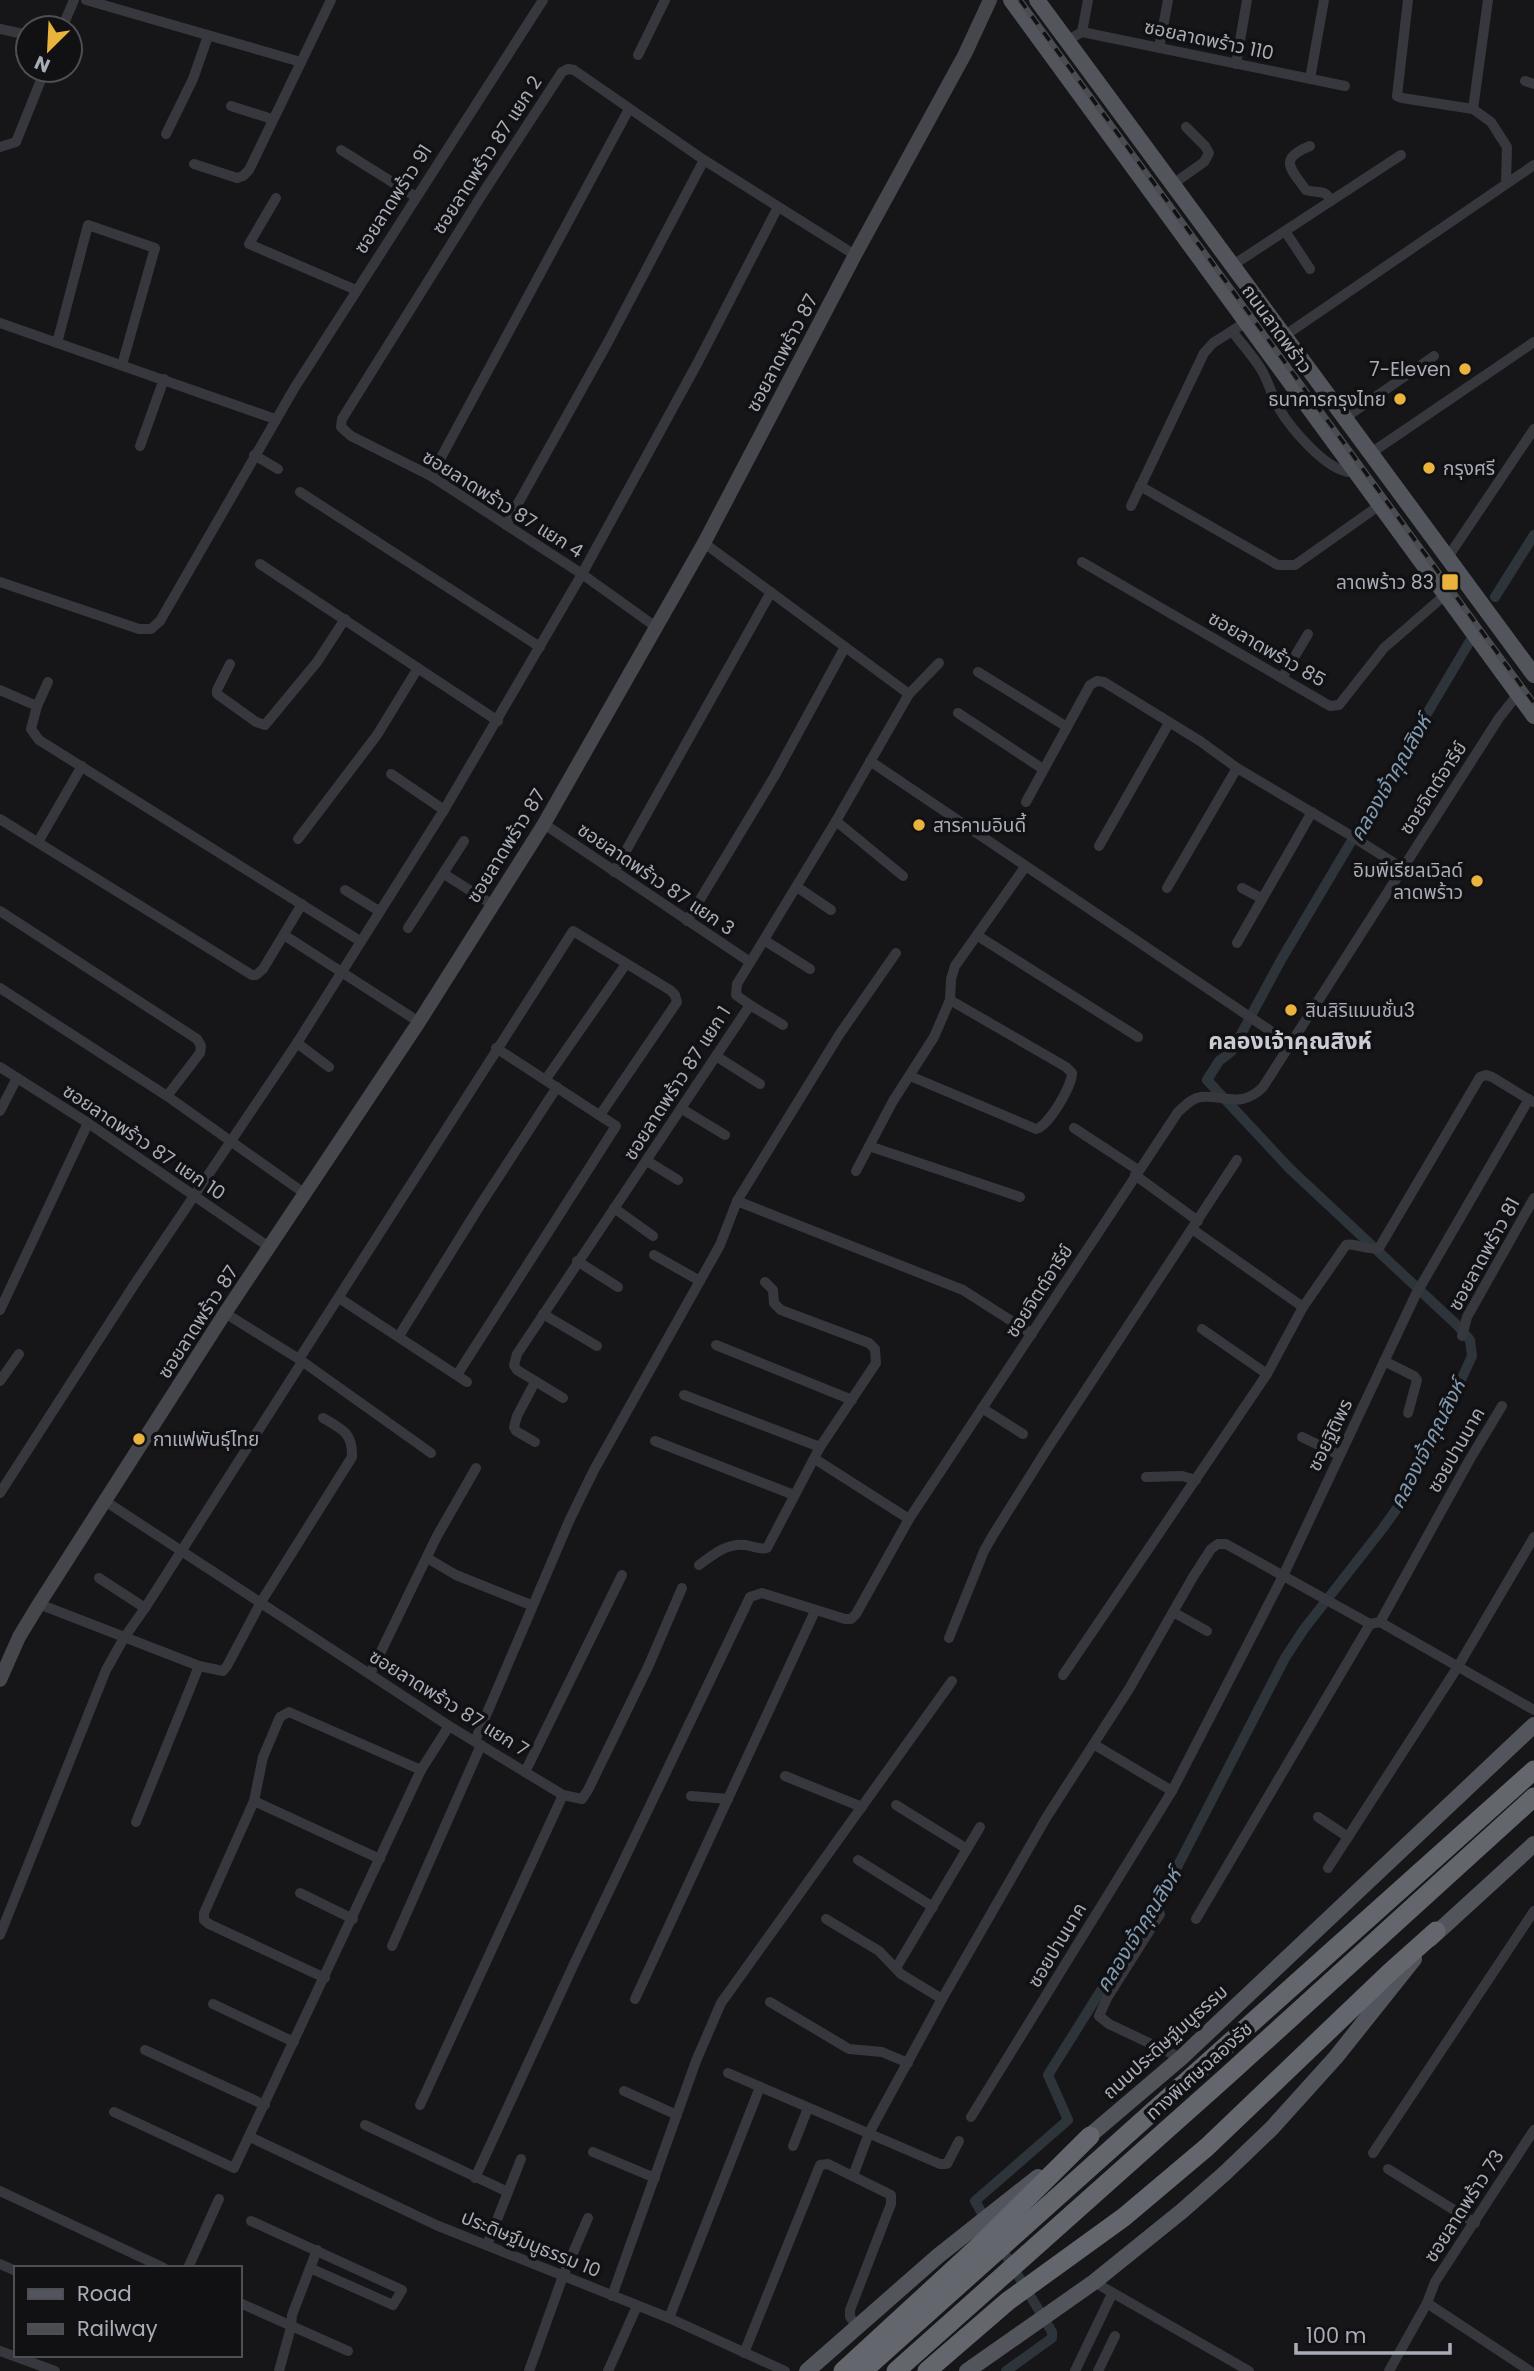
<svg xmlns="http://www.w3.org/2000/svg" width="1534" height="2371" font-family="Poppins,'Noto Sans Thai',sans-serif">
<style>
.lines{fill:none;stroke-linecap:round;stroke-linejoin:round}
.canal{stroke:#2d353b;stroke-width:10}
.street{stroke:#37383d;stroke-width:10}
.secondary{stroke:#45474d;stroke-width:14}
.primary{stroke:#53555c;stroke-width:16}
.highway{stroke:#64666e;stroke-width:19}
.rail-casing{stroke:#4a4c52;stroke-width:6}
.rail{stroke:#111113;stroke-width:3.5;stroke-dasharray:10;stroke-linecap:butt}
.poi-dot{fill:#e9b33d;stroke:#111113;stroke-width:2.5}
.labels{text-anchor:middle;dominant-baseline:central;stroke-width:7;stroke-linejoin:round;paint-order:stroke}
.street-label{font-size:19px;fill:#a9adb7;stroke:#111113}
.poi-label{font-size:19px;fill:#a9adb7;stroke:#111113;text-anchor:end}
.water-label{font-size:21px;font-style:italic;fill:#819ab1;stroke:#111113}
.quarter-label{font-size:23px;font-weight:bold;fill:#caccd4;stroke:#111113}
</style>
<rect width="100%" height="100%" fill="#161618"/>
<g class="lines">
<g class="canal">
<path d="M1495 597 1534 535"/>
<path d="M988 2224 975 2201 1068 2120 1048 2075 1172 1877 1285 1658 1304 1629 1383 1528 1400 1504 1434 1439 1472 1356 1470 1340 1457 1325 1290 1169 1207 1080 1219 1061 1232 1051 1281 960 1470 641"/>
<path d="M999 2244 1052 2332V2338L1006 2371"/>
</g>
<g class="street">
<path d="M86 0 301 62"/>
<path d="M1408 0 1397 96 1402 98 1473 109 1491 122 1507 147 1506 182"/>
<path d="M62 28 74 0"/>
<path d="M0 29 28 35"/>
<path d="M1082 32 1088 0"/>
<path d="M1068 40 1082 32 1345 86"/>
<path d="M1159 48 1168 0"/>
<path d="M638 55 665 0"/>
<path d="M1236 64 1247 0"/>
<path d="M1310 79 1324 0"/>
<path d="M1525 81 1534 84"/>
<path d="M231 106 272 119"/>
<path d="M1473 109 1488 0"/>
<path d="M166 134 193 79 208 36"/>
<path d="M1310 146C1278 159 1290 168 1306 190 1317 194 1325 188 1331 201"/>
<path d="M0 147 16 142 45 70"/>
<path d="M341 150 416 197"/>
<path d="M194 164 237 178 243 176 249 170 331 0"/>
<path d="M1173 184 1204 162 1209 153 1205 146 1186 127"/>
<path d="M276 198 249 244 356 290"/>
<path d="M1285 231 1310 269"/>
<path d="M1233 265 1401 155"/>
<path d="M0 323 275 419"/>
<path d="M1232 331C1241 343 1251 354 1259 366 1269 380 1271 396 1280 410 1292 430 1325 468 1348 472L1353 469"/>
<path d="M1284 336 1534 165"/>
<path d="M57 343 88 225 155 248 122 365"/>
<path d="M1345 418 1434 356"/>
<path d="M140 446 164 379"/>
<path d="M1371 453 1534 342"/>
<path d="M254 455 278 469"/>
<path d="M431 476 629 109"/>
<path d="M1140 486 1278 565H1295L1380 505"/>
<path d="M300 492 540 647"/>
<path d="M1131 506 1204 353 1213 343 1246 322"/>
<path d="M506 525 608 342 704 160"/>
<path d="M704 543 909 694"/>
<path d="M1448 557 1534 429"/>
<path d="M1082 562 1330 706 1339 705 1384 648 1445 595"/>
<path d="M260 564 498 721"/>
<path d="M0 582 139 629H151L160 621 295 387 543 0"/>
<path d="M656 627 582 574 431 476 351 436 341 427 342 419 483 193 562 72 568 69 574 70 704 160 855 255"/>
<path d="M230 664 217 690V694L256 722 265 725 317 662 345 619"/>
<path d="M978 672 1067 727"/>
<path d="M1282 678 1308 634"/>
<path d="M0 690 37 706 31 729 39 740 360 941"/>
<path d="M37 706 48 682"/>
<path d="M958 713 1043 769"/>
<path d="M870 761 1290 1044"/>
<path d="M391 774 444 810"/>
<path d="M1026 802 1090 685 1097 681 1104 682 1200 741 1237 768 1350 835 1402 868"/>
<path d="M0 819 252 975H256L263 969 302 904"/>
<path d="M836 821 903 876"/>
<path d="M544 824 750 962"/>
<path d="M298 839 377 735 418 668"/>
<path d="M38 842 82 766"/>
<path d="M1099 846 1169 723"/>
<path d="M614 872 771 592"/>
<path d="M444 874 493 905"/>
<path d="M797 887 831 910"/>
<path d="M1167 888 1237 768"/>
<path d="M1242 888 1261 898"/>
<path d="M345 890 379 911"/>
<path d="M0 911 197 1039 201 1046 200 1053 167 1096"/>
<path d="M687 921 774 777 845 647"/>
<path d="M408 928 464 841"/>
<path d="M284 935 419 1022"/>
<path d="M978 936 1138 1037"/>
<path d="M764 940 810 969"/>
<path d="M1237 943 1312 812"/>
<path d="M0 988 167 1096 304 1193"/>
<path d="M750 1005 783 1025"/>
<path d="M297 1043 329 1067"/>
<path d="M716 1056 760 1084"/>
<path d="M0 1067 88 1123 269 1247"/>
<path d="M910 1076 1036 1129C1048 1127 1072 1086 1072 1073L1066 1067 950 1000"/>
<path d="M546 1079 626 964"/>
<path d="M682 1109 725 1135"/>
<path d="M0 1111 17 1078"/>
<path d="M1074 1128 1138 1170"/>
<path d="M869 1146 1020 1197"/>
<path d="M647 1161 678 1180"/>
<path d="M856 1171 893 1101 934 1037 950 1000 951 979 955 966 1025 867"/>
<path d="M1135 1175 1198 1221"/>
<path d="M737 1201 963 1290 1032 1334"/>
<path d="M614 1208 653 1236"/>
<path d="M1192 1229 1303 1307"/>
<path d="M654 1255 700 1281"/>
<path d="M577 1261 618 1287"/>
<path d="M339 1298 467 1382"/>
<path d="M0 1310 88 1123"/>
<path d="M225 1313 299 1359 431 1453"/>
<path d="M543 1314 597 1346"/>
<path d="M1202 1329 1267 1374"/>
<path d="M399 1336 479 1207 557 1087"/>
<path d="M1462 1336 1467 1317 1534 1198"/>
<path d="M716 1345 852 1400"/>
<path d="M299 1359 573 931 670 990 675 995 677 1002 600 1115"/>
<path d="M1384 1361 1414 1376 1417 1380 1408 1413"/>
<path d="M457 1375 616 1126 496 1048"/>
<path d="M0 1381 19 1354"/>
<path d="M684 1395 820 1447"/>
<path d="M563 1398 517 1370 514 1365 517 1354 750 1005 736 995 737 984 836 821 909 694 939 663"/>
<path d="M982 1408 1023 1434"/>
<path d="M1302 1437 1339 1455"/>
<path d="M655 1441 794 1495"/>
<path d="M535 1442 516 1431 514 1427 517 1416 535 1382"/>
<path d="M815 1459 909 1519"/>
<path d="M1146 1477 1182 1476 1196 1480"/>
<path d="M0 1493 134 1285 297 1043 444 810 582 574 698 362 778 207"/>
<path d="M105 1501 449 1726 563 1795 582 1799 588 1790 648 1667 682 1588"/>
<path d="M427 1558 456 1575 531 1605"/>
<path d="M699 1565C713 1555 726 1543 745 1545 753 1546 759 1550 767 1548L820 1447 876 1363 875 1349 869 1343 781 1310 774 1303 773 1290 765 1282"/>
<path d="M99 1578 145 1608"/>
<path d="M39 1604 199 1666 223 1671 227 1666 261 1602 352 1457C353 1433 342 1429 323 1418"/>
<path d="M1173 1612 1207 1631"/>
<path d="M1380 1622 1470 1459 1502 1406"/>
<path d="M949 1638 984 1551 993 1535 1047 1449 1237 1160"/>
<path d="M370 1674 437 1536 476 1468"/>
<path d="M1063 1675 1267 1374 1303 1307 1346 1245C1356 1242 1364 1251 1379 1248L1480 1077 1486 1075 1492 1077 1533 1102"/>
<path d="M475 1741 570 1519 594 1470 720 1245 737 1201 839 1035 896 953"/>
<path d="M1095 1745 1172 1791"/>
<path d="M525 1772 622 1575"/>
<path d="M785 1776 862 1807"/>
<path d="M691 1796 728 1799"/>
<path d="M254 1801 380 1859"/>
<path d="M896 1805 967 1849"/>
<path d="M1318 1817 1348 1837"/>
<path d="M136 1822 199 1666"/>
<path d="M858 1860 933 1907"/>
<path d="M1328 1868 1457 1668 1534 1537"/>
<path d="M300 1893 353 1919"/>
<path d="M1160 1914 1107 1998 1099 2016 1109 2024 1181 2058"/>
<path d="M826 1919 879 1951 901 1974 942 1999"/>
<path d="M1196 1919 1370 1624"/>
<path d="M0 1935 106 1670 124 1638 145 1608 302 1362"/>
<path d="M392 1946 481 1745"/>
<path d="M896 1968 980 1827"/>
<path d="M325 1978 209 1924 204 1920V1913L254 1801 263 1757 280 1717 289 1712 421 1770"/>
<path d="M635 1999 815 1611"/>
<path d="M770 2002 849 2049 882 2052 908 2063"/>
<path d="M213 2004 294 2042"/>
<path d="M145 2050 265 2105"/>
<path d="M728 2073 940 2164H947L959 2141"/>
<path d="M624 2091 677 2115"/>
<path d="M420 2105 563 1795"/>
<path d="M114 2112 234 2168 421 1770 449 1726"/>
<path d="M971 2117 1172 1791 1283 1576 1416 1294 1529 1099"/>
<path d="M365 2125 508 2192"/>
<path d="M250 2137 436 2225 669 2318 785 2371"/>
<path d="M793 2146 808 2108"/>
<path d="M593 2152 655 2178"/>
<path d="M1373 2153 1534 1911"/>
<path d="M1388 2169 1475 2223"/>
<path d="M853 2176 869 2133 942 1999 1046 1818 1129 1689 1193 1577 1211 1549 1218 1544H1226L1370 1624 1380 1622 1534 1710"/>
<path d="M475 2178 574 1964 750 1597 762 1593 845 1619H851L856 1614 909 1519 1178 1112C1184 1107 1191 1098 1201 1097 1225 1095 1241 1109 1263 1087L1499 718 1518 694"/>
<path d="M0 2191 164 2268"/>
<path d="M251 2221 402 2290 393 2305 310 2268"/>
<path d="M487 2245 521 2159"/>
<path d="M0 2264 16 2271"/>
<path d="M188 2268 219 2199"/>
<path d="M1094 2282 1249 2371"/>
<path d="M612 2296 696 2061 721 2003 952 1681"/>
<path d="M240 2303 348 2351"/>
<path d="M1427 2303 1530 2371"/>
<path d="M669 2318 760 2087"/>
<path d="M0 2351 55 2371"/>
<path d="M744 2353 820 2165 828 2164 891 2195V2204L850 2310V2317L857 2326"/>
<path d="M279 2371 291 2327 292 2315 317 2250"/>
<path d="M529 2371 563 2276 588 2218"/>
<path d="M608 2371 637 2306"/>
<path d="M1075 2371 1112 2294"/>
<path d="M1098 2371 1115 2336"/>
<path d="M1389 2371 1427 2303 1435 2282 1534 2130"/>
</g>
<path class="secondary" d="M0 1680 19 1637 39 1604 225 1313 419 1022 544 824 704 543 855 255 965 54 990 0"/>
<g class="primary">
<path d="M1011 0 1534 716"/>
<path d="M1037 0 1534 675"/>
<path d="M1430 1939 1534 1844"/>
<path d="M1081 2143 1181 2058 1534 1725"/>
<path d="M807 2371 938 2256 1038 2177"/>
<path d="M967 2371 1094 2282 1182 2211 1225 2173 1272 2128 1336 2057 1414 1959"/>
</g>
<g class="highway">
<path d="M843 2371 980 2245 1090 2136"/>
<path d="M863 2371 1534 1770"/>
<path d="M896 2371 1228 2075 1534 1797"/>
<path d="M927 2371 1008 2301 1124 2217 1207 2147 1389 1973 1436 1931"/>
</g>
<g class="rail-casing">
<path id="rail" d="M1020 0 1534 703"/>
</g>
<use href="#rail" class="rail"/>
</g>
<g class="poi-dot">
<circle cx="1465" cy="369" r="7"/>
<circle cx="1400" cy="399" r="7"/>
<circle cx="1429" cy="468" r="7"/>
<rect x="1441" y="573" width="18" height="18" rx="3.5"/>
<circle cx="919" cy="825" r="7"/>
<circle cx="1477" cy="881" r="7"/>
<circle cx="1291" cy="1010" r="7"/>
<circle cx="139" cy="1439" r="7"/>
</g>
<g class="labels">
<g class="street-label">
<text transform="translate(1209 40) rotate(12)">ซอยลาดพร้าว 110</text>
<text transform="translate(487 155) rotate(-57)">ซอยลาดพร้าว 87 แยก 2</text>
<text transform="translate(393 199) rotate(-57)">ซอยลาดพร้าว 91</text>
<text transform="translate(1277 329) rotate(54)">ถนนลาดพร้าว</text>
<text transform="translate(782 353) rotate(-62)">ซอยลาดพร้าว 87</text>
<text transform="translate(503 504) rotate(32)">ซอยลาดพร้าว 87 แยก 4</text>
<text transform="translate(1267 649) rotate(30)">ซอยลาดพร้าว 85</text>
<text transform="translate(1433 788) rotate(-57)">ซอยจิตต์อารีย์</text>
<text transform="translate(506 846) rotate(-58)">ซอยลาดพร้าว 87</text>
<text transform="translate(656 879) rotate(34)">ซอยลาดพร้าว 87 แยก 3</text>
<text transform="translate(677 1083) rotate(-57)">ซอยลาดพร้าว 87 แยก 1</text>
<text transform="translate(144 1142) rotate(34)">ซอยลาดพร้าว 87 แยก 10</text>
<text transform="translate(1484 1254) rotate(-61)">ซอยลาดพร้าว 81</text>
<text transform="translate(1039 1291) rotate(-57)">ซอยจิตต์อารีย์</text>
<text transform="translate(198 1322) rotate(-57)">ซอยลาดพร้าว 87</text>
<text transform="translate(1330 1435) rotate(-64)">ซอยฐิติพร</text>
<text transform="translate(1456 1450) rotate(-60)">ซอยปานนาค</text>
<text transform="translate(449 1703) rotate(32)">ซอยลาดพร้าว 87 แยก 7</text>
<text transform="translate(1057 1945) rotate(-59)">ซอยปานนาค</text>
<text transform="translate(1165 2042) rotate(-42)">ถนนประดิษฐ์มนูธรรม</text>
<text transform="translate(1199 2071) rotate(-42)">ทางพิเศษฉลองรัช</text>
<text transform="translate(1464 2206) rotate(-57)">ซอยลาดพร้าว 73</text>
<text transform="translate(531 2244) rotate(22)">ประดิษฐ์มนูธรรม 10</text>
</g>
<g class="poi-label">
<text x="1451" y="369">7-Eleven</text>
<text x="1386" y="399">ธนาคารกรุงไทย</text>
<text x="1443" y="468" text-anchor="start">กรุงศรี</text>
<text x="1434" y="582">ลาดพร้าว 83</text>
<text x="933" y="825" text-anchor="start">สารคามอินดี้</text>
<text x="1463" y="870">อิมพีเรียลเวิลด์<tspan x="1463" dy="22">ลาดพร้าว</tspan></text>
<text x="1305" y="1010" text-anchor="start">สินสิริแมนชั่น3</text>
<text x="153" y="1439" text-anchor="start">กาแฟพันธ์ุไทย</text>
</g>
<g class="water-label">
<text transform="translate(1390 778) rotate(-60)">คลองเจ้าคุณสิงห์</text>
<text transform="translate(1427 1444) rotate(-63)">คลองเจ้าคุณสิงห์</text>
<text transform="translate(1138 1930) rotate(-58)">คลองเจ้าคุณสิงห์</text>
</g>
<g class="quarter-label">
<text x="1290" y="1041">คลองเจ้าคุณสิงห์</text>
</g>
</g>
<rect x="14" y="2266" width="228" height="91" fill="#111113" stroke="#4e4f55" stroke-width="2"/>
<rect x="28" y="2289" width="35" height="10" fill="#53555c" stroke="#4e4f55" stroke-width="2"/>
<text x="77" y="2301" font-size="21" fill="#a9adb7">Road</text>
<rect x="28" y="2324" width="35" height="10" fill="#4a4c52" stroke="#4e4f55" stroke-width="2"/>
<text x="77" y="2336" font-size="21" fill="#a9adb7">Railway</text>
<g transform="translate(49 49) rotate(204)"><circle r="33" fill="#111113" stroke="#4e4f55" stroke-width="2"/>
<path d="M0-5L12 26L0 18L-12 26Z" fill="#e9b33d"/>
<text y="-10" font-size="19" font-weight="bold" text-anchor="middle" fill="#a9adb7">N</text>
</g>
<path d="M1296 2343v10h154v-10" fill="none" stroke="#a9adb7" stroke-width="3.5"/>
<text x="1306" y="2343" font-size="21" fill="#a9adb7" stroke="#111113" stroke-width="5" paint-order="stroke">100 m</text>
</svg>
